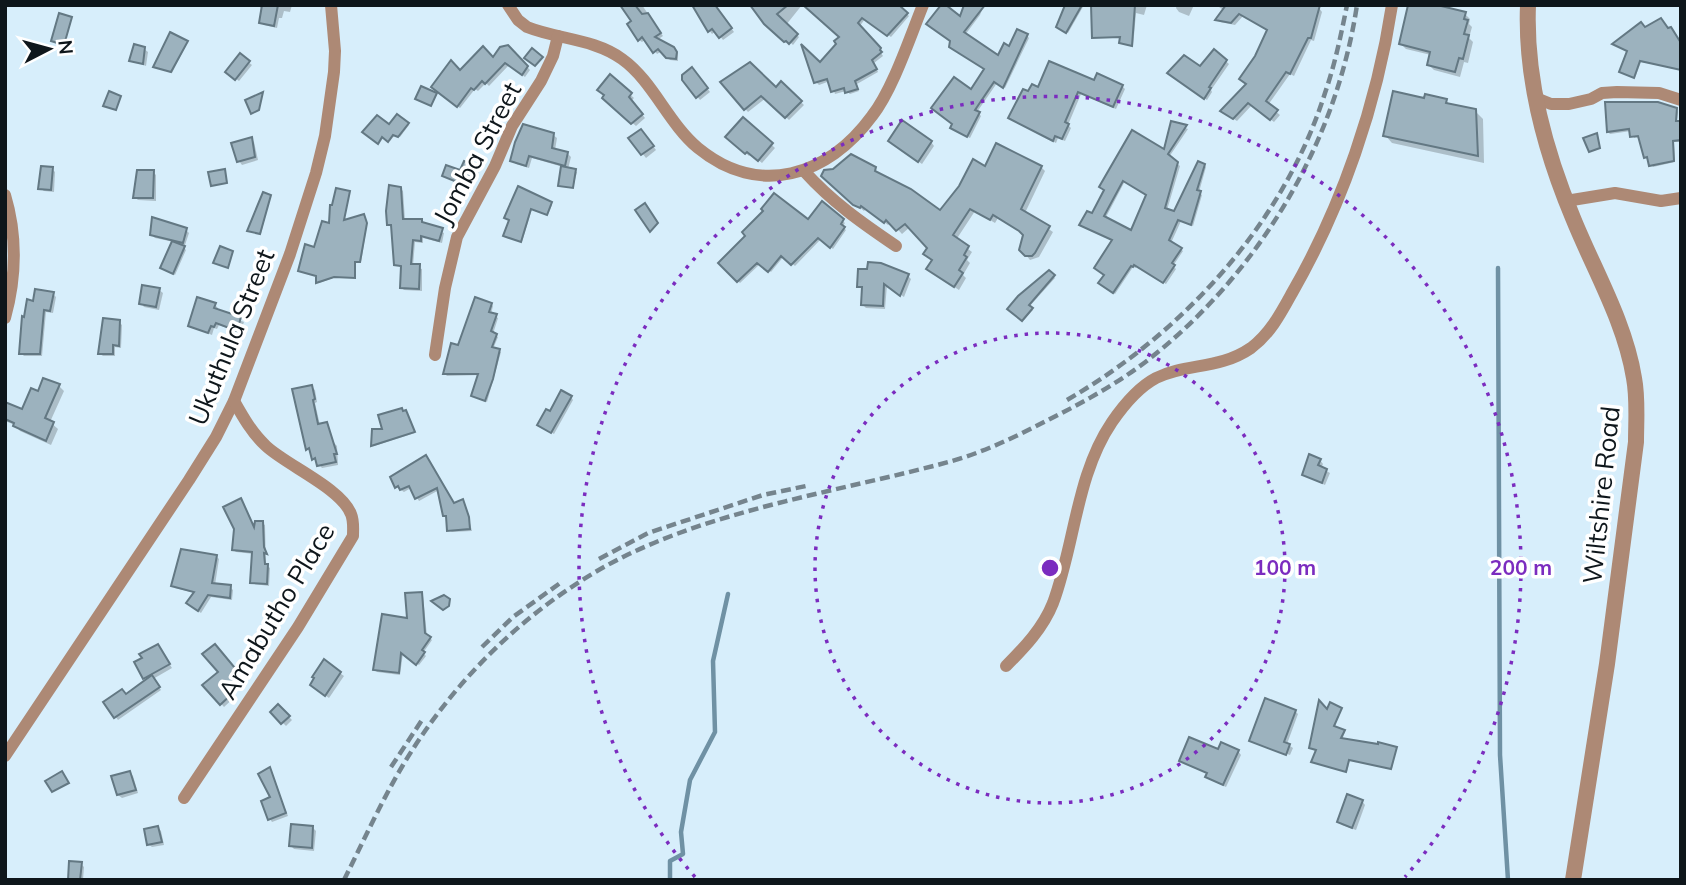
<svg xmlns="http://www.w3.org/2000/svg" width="1686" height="885" font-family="Mulish,sans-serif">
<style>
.shadow{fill:#0003;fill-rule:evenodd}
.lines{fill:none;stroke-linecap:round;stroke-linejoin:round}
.stream{stroke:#6f91a4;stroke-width:4.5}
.building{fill:#9cb2be;stroke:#637883;stroke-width:2;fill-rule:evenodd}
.minor{stroke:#ad8975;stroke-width:12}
.tertiary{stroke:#ad8975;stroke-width:16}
.rail{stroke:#75848d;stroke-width:4.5;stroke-dasharray:10 5;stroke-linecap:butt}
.ring{fill:none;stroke:#7b2cbf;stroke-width:3.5;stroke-dasharray:3.5 7}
.labels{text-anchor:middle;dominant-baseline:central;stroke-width:7;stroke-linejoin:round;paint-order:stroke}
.street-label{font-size:26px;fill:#0e161b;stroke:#fff}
.centre{fill:#7b2cbf;stroke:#fff;stroke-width:3.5}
.ring-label{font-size:21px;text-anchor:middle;font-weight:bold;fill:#7b2cbf;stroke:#fff;stroke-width:7;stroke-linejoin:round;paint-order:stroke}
</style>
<rect width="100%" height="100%" fill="#d7eefb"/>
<g class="shadow">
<path d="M258 5H292L290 12 284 11 282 18H279L277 28 264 25 261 22V8Z"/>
<path d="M626 5H642L663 36 657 40 678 53V61L670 60 662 51 657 54 646 39 642 42 639 40Z"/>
<path d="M752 5H802L786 25 799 37 793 45 790 42 788 43 769 27Z"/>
<path d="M805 5H897L909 16 891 37 865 19 859 27 882 52 881 53 883 56 874 63 878 72 857 84 859 91 850 94 846 91 835 94 830 81 819 85 816 82 805 50 820 65 839 44 841 37Z"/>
<path d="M1067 5H1084L1068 33 1060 28Z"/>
<path d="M1093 5H1147L1144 15 1136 13 1133 47 1123 44 1122 38H1094Z"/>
<path d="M1177 5H1194L1189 16 1179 12 1176 8Z"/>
<path d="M1216 5H1306L1319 8 1322 12 1314 41 1311 40 1294 76 1290 74 1268 105 1280 115 1274 122 1252 105 1237 121 1226 114 1248 85 1268 31 1243 16 1235 25 1220 22 1217 20 1225 11Z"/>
<path d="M1410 5H1444L1443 9 1465 14 1470 19 1469 24 1472 27 1469 38 1473 42 1468 63 1464 62 1460 77 1434 70 1429 65 1431 55 1406 49 1401 44Z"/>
<path d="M980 8 982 10 980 15 965 35 999 57 1027 36 1029 38 1005 88 997 83 977 112 981 116 970 138 954 130 971 91 986 69 952 46 961 19Z"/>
<path d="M712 9 723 17 734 32 723 40 716 31 712 34 700 18Z"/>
<path d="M71 18 65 45 54 42Z"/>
<path d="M1645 29 1668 30 1681 69 1641 62 1635 78 1622 72Z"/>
<path d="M187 43 172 73 155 67Z"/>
<path d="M144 49 148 52 146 66 131 60Z"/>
<path d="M510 49 530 70 525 77 509 65 489 86 486 83 478 91 475 89 460 108 436 89 460 72 493 59Z"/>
<path d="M1214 51 1229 64 1211 90 1212 92 1207 100 1172 76 1200 68Z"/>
<path d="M248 62 252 65 239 81 231 75Z"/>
<path d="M690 71 697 75 710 92 700 100 682 77Z"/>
<path d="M610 77 634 98 631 101 645 118 636 126 604 98Z"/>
<path d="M1094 82 1122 86 1125 89 1116 109 1081 94 1068 125 1071 128 1065 141 1058 138 1056 143 1011 118 1029 94Z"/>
<path d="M723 83 776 90 782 84 804 105 789 120 766 98 748 112Z"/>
<path d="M1425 100 1446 101 1452 106 1475 111 1483 119 1484 163 1392 143 1385 135Z"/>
<path d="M1676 109 1678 112 1677 122H1681V142H1674L1675 162 1653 167 1646 157 1640 137 1634 138 1631 131 1610 134 1608 132Z"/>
<path d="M397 116 409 125 400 137 395 135 390 141 384 137 379 144 365 132 389 127Z"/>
<path d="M744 119 775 148 762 163 751 154 749 156 727 136Z"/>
<path d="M1173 123 1188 129 1169 157 1180 166 1167 210 1175 213 1204 165 1206 167 1199 192 1202 195 1193 226 1181 221 1171 243 1183 251 1173 266 1176 269 1166 284 1137 266 1136 268 1133 267 1115 294 1102 285 1114 240 1092 216 1106 190 1165 152ZM1125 181 1148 196 1131 232 1105 219Z"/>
<path d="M644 134 656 150 646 158 631 139Z"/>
<path d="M553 135 557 138 555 150 568 154 571 157 568 169 577 172 573 188 561 186 563 167 532 158 529 168 516 164 513 161Z"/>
<path d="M251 139 254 142 258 160 242 165 239 161Z"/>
<path d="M931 142 934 146 922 164 893 144Z"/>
<path d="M1041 167 1045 171 1025 213 1053 232 1039 257 1030 260 1026 255 1025 235 998 218 995 223 975 211 956 240 972 252 967 260 970 263 963 275 966 278 959 290 933 273 934 261 929 247 910 227 902 234 891 222 888 225 866 209 864 211 827 180 875 169 879 175 941 213 986 168Z"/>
<path d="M476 168 479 171 472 189 444 175Z"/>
<path d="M52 169 55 172 54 192 44 191 40 188Z"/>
<path d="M153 172 156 175V201L138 200 134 197Z"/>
<path d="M400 188 403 191 405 220 424 224 444 233 442 243 423 238V243L415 242 413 266 422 269V291L404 290 401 287 403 268 396 265 391 227 389 224Z"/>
<path d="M519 188 552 205 548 215 532 209 522 242 506 237Z"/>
<path d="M349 193 344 222 365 217 367 225 361 263 356 262 355 278 336 277 319 283 318 277 299 271 331 226Z"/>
<path d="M270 197 261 234 250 231Z"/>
<path d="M822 204 845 223 842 227 846 230 833 249 821 239 795 266 784 256 771 272 760 264 740 283 720 263 809 222Z"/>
<path d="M186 230 189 233 185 245 180 244 186 250 175 275 162 268 174 242 155 238 152 235Z"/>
<path d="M1049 272 1055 278 1029 307 1033 310 1024 320 1010 309Z"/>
<path d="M908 276 911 279 904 297 887 285 885 309 866 308 863 305 862 289 859 286Z"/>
<path d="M159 290 163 293 159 310 144 307 141 303Z"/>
<path d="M53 294 56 297 53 313 46 312 42 356H24L21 353 35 303Z"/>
<path d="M491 304 493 306 491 314 498 318 493 334 498 337 493 349 501 352 487 402 473 395 480 375 447 376 445 374 459 347Z"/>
<path d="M215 305 218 308 217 311 244 322 240 333 219 325 217 329 214 328 212 335 190 326Z"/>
<path d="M119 322 122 325 121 348 115 347V356H103L100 354Z"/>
<path d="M59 386 64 391 50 422 58 429 51 445 20 431 15 425 5 421V404L23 411 39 393Z"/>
<path d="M312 387 315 390 317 402 315 403 320 425 326 424 329 427 333 442 337 446 338 465 322 468 314 459 312 451 308 449 294 390Z"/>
<path d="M571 397 573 400 554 434 542 427 550 413Z"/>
<path d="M404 412 407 413 415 433 374 446 373 431H385Z"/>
<path d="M426 457 454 504 462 501 465 504 472 531 452 532 449 530 439 490 419 501 411 488 404 492 396 487Z"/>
<path d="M1320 460 1323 464 1321 468 1330 473 1325 485 1304 475Z"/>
<path d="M243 502 256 530 262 523 265 525 266 565 270 568 269 586 254 584 252 582 254 554 236 552 234 550Z"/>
<path d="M216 556 219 559 215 585 230 587 233 590 232 600 211 597 201 613 191 606 195 593 175 588 173 585Z"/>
<path d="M421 594 423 596 427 636 432 640 423 653 426 656 419 665 403 653 400 675 377 672 374 669 409 621Z"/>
<path d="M158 646 172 668 153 679 161 690 118 720 105 703 126 696 147 681 136 663Z"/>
<path d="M215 646 237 672 234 676 241 684 232 692 236 696 224 707 205 685 220 672Z"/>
<path d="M324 662 344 676 329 698 315 688Z"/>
<path d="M278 706 292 720 286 726 272 712Z"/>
<path d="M1341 709 1334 728 1345 732 1342 740 1396 748 1392 769 1350 760 1347 772 1314 762 1318 750 1311 748 1327 712Z"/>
<path d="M1295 711 1298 714 1287 744 1293 748 1290 755 1251 741Z"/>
<path d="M1238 751 1241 755 1226 787 1211 780 1208 774 1181 760 1219 752Z"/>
<path d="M269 769 288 816 272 822 270 819 273 798Z"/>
<path d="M130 773 133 776 138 793 122 798 118 795Z"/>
<path d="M1362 801 1365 805 1356 830 1342 825 1339 821Z"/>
<path d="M158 828 161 831 164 845 152 847 148 844Z"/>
<path d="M313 828 316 831 314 851 294 849 291 846Z"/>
<path d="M81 864 84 867 83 880H70Z"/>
</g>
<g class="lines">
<g class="stream">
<path d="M1498 268 1500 755 1508 880"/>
<path d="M670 880V861L683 854 681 832 690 780 715 732 713 661 728 594"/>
</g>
</g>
<g class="building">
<path d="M262 5H278L274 26 259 23Z"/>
<path d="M620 5H635L642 14 648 13 661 33 655 37 674 47 677 52 676 59 666 58 658 49 653 53 642 37 638 41 627 24 631 21Z"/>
<path d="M692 5H715L732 28 719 38 712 29 708 32Z"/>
<path d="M750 5H788L777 14 798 34 789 44 786 41 784 42 764 24Z"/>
<path d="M803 5H899L908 13 887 36 862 18 858 23 881 48 880 50 882 52 872 60 877 69 855 81 858 89 845 93 844 88 831 92 827 79 814 83 801 44 820 62 836 44 834 41 839 37Z"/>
<path d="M941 5H946L960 16 964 5H985L964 32 998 55 1004 43 1009 46 1017 29 1028 34 1003 88 994 82 975 110 980 112 967 137 950 128 952 124 931 108 954 77 971 89 984 69 949 47 950 41 926 24Z"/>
<path d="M1065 5H1082L1066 33 1056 27Z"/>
<path d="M1091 5H1135L1132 46 1119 43 1120 37 1092 38Z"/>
<path d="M1226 5H1320L1311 38H1308L1290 74 1286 72 1266 101 1278 110 1270 120 1248 103 1233 119 1220 111 1246 84 1239 79 1255 56 1267 30 1239 14 1231 23 1215 20Z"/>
<path d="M1408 5H1437L1466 12 1464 19 1468 20 1464 34 1469 35 1463 59 1459 58 1455 72 1427 65 1430 52 1399 44Z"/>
<path d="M59 13 72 17 64 45 51 41Z"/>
<path d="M1661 18 1668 28 1671 27 1681 43V70L1640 61 1634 78 1619 72 1627 51 1612 44 1641 22 1645 27Z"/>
<path d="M170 32 188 41 171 72 153 67Z"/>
<path d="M134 44 145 47 143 64 129 61Z"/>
<path d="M508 45 528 66 522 75 505 63 485 84 482 81 474 90 471 88 457 107 431 87 451 60 460 70 483 46 493 57 500 47Z"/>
<path d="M532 48 543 57 535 66 524 58Z"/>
<path d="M1214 49 1227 60 1209 87 1211 88 1204 99 1167 73 1184 55 1200 66Z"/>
<path d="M240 53 250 61 235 80 225 72Z"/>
<path d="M1049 61 1094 80 1097 73 1123 85 1113 107 1078 92 1065 122 1069 124 1062 139 1055 136 1053 141 1008 118 1023 89 1028 91 1032 84 1038 87Z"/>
<path d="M750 62 776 87 781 81 802 101 785 118 761 96 744 110 720 82Z"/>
<path d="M692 67 708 88 696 98 682 80V75Z"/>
<path d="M610 74 632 93 629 97 643 114 631 124 602 98 604 95 597 90Z"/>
<path d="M421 86 437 93 431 106 415 99Z"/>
<path d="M109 91 121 96 116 110 103 106Z"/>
<path d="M1393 91 1424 98 1425 94 1447 99 1446 103 1476 109 1478 156 1383 136Z"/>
<path d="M263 92 259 110 251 114 245 100Z"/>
<path d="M1605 102H1658L1677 108 1676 121H1680L1681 140 1673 141 1674 161 1649 166 1647 157 1644 158 1638 136 1630 137 1629 129 1607 132Z"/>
<path d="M397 114 409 123 398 137 393 135 388 142 382 137 378 144 362 132 377 115 389 124Z"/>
<path d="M743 117 773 143 758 161 747 152 745 154 725 137Z"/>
<path d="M902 120 932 141 918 162 888 141Z"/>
<path d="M1171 121 1187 125 1168 154 1178 162 1165 208 1174 211 1198 161 1205 164 1197 190 1201 191 1191 225 1178 220 1169 240 1182 248 1172 263 1175 265 1163 283 1134 265 1133 267 1131 266 1113 293 1098 283 1104 275 1094 268 1112 240 1079 225 1087 211 1092 213 1104 190 1099 187 1132 130 1164 149ZM1123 181 1146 195 1131 230 1104 216Z"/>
<path d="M523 124 554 133 552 148 568 152 565 166 529 156 526 166 510 161 515 142Z"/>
<path d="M641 129 654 146 641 155 628 138Z"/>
<path d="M1597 133 1600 148 1589 152 1583 138Z"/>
<path d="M252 137 255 157 237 162 231 143Z"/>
<path d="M996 143 1042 166 1021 209 1050 226 1035 253 1032 256H1025L1019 250 1023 235 1019 231 993 215 990 220 970 209 953 235 969 246 964 255 967 257 959 270 963 273 954 287 926 269 932 260 923 254 927 248 905 224 896 231 886 220 884 223 861 206 860 208 853 205 821 176 824 170 833 169 851 154 876 167 875 171 911 189 940 210 959 186 973 159 985 166Z"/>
<path d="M464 161 477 167 469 187 442 176 446 165 460 170Z"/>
<path d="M41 166 53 167 51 190 38 189Z"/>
<path d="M561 166 576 169 573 188 558 186Z"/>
<path d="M225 169 227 183 211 186 208 172Z"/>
<path d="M137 170H154L153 198H133Z"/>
<path d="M389 185 401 187 403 219H422V222L443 228 439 241 421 236V241L413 240 411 264H420L419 289 400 288 401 266 394 265 391 225H387L386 211Z"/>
<path d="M518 186 552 202 547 215 531 209 521 242 503 236 509 220 504 218Z"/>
<path d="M336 188 350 191 344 220 364 214 367 223 360 262H355V278L334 277 316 283V276L298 271 305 244 314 247 322 221 329 223 330 205H332Z"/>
<path d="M263 192 271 195 260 234 247 231Z"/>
<path d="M774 193 808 219 822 201 844 219 841 224 845 227 830 248 818 238 791 265 781 256 768 272 757 263 737 282 718 263 745 236 742 232 763 211 761 209Z"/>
<path d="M645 203 658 223 650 232 635 210Z"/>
<path d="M152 217 187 228 183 243 150 235Z"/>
<path d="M172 241 185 246 173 274 160 268Z"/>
<path d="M220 246 233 251 228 268 213 263Z"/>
<path d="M868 262 881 263 909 274 900 296 884 284 883 306 861 305 862 287H857L858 269H867Z"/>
<path d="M1049 270 1055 275 1029 305 1033 308 1022 321 1007 309 1018 296Z"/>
<path d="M142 285 160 288 156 307 139 304Z"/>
<path d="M35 289 54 292 50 311 44 310 40 354H19L22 316 24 317 27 299 33 301Z"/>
<path d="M197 297 216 303 214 308 241 317 237 331 216 323 214 327 211 326 208 333 188 326Z"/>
<path d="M475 297 492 303 489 312 497 314 491 331 497 334 492 347 500 349 493 379 485 401 471 396 478 374H443L451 343 458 345Z"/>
<path d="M103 318 120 320 119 346 113 345V354H98Z"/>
<path d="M43 378 60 384 45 418 54 422 46 441 13 426 14 423 5 419V402L22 409 31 388 38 391Z"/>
<path d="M312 385 315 399 313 400 318 424 327 422 337 454H334L336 462 317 466 315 458 312 460 309 448 306 450 292 389Z"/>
<path d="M561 390 572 396 551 433 537 425 546 409 550 411Z"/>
<path d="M402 408 403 411 406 410 415 432 371 446 372 429H382L378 415Z"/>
<path d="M1309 454 1321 459 1318 465 1327 469 1322 483 1302 475Z"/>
<path d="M426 455 454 503 463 499 469 517 470 529 447 531 446 516H443L437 488 415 499 409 486 400 490 398 486 395 488 390 477Z"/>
<path d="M241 498 254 527 255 521H263L264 547 267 554 264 553 265 564H268L267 584 250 583 252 552 232 550 234 529 223 507Z"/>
<path d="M181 549 217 555 212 583 231 585 230 598 208 595 198 611 186 603 194 592 171 586Z"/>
<path d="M422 592 425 633 431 637 422 650 425 652 416 665 401 653 399 673 373 670 382 614 407 618 405 593Z"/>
<path d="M444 595 450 599 449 606 443 610 431 601Z"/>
<path d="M158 644 170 664 143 679 134 662 142 658 139 654Z"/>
<path d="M215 644 235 668 232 672 239 680 231 688 234 692 220 705 202 685 218 672 202 654Z"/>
<path d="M324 659 341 672 325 696 310 685 314 678 312 677Z"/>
<path d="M152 675 160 687 114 718 103 702 122 689 126 694Z"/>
<path d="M1265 698 1296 710 1284 742 1290 744 1286 755 1249 741Z"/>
<path d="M1319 700 1327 709 1330 702 1342 708 1334 726 1345 730 1341 738 1378 744V742L1397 747 1391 769 1349 760 1346 772 1311 762 1316 750 1309 748Z"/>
<path d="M278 704 290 716 281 724 270 712Z"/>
<path d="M1189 737 1218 749 1221 742 1239 750 1223 785 1205 777 1207 773 1179 761Z"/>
<path d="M270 767 286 813 268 820 261 801 270 797 258 774Z"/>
<path d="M62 771 69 783 52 792 45 781Z"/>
<path d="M130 771 136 790 117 795 111 776Z"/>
<path d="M1347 794 1363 800 1352 828 1337 822Z"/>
<path d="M291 824 313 826 312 848 289 846Z"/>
<path d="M158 826 162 842 147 845 144 829Z"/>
<path d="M69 861 82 862 80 880H68Z"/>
</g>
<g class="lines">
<g class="minor">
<path d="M508 5 518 20 527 27C557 39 595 39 622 59 653 81 668 123 698 148 759 198 828 176 872 116 893 89 910 37 923 5"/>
<path d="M1536 98 1551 104H1569L1591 99 1602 93 1617 92 1659 93 1681 100"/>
<path d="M804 171C832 202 862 223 896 246"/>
<path d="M5 195C17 235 16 278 5 318"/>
<path d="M1566 201 1615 193 1661 201 1681 198"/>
<path d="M435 355 445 288 457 237 495 166 512 126 541 81 553 56 558 36"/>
<path d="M1006 666C1025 647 1043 628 1053 603 1075 544 1076 475 1112 422 1123 406 1139 387 1156 378 1186 363 1219 370 1251 348 1270 334 1281 313 1292 293 1342 206 1377 104 1392 5"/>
<path d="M5 756 189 480 216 437 234 401 290 254 316 173 325 136 334 72 335 51 331 5"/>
<path d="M184 798 298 627 353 536C353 528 354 521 351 514 341 488 286 465 266 446 252 433 243 417 234 401"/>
</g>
<path class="tertiary" d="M1528 5C1525 78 1545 151 1573 218 1594 270 1625 322 1634 378 1638 399 1636 421 1636 442L1607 664 1573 880"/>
<g class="rail">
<path d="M1067 400C1184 332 1284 223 1325 93 1335 64 1341 35 1347 5"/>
<path d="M599 559 648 533 763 495 806 486"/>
<path d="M482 647 513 617 563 581"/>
<path d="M391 767 422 720"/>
<path d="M344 880C363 842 381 802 403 765 449 688 514 621 592 574 696 511 836 493 952 461 987 451 1019 435 1050 419 1084 402 1118 383 1148 360 1259 273 1336 144 1357 5"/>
</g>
</g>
<g class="ring">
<circle cx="1050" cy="568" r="235"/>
<path d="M695 877A471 471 0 1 1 1405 877"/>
</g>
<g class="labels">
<g class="street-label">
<text transform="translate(477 153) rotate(-62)">Jomba Street</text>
<text transform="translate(231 337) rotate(-68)">Ukuthula Street</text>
<text transform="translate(1601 495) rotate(-84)">Wiltshire Road</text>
<text transform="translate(276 611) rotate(-59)">Amabutho Place</text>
</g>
</g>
<circle cx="1050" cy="568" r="10" class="centre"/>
<g class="ring-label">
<text x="1285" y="575">100 m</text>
<text x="1521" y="575">200 m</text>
</g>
<rect width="1686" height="885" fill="none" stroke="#0e161b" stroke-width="14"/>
<g transform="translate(49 49) rotate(84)" stroke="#ffffff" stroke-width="5" paint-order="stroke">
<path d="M0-5L12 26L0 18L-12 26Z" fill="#0e161b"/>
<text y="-10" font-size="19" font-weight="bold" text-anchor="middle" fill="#0e161b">N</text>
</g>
</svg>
